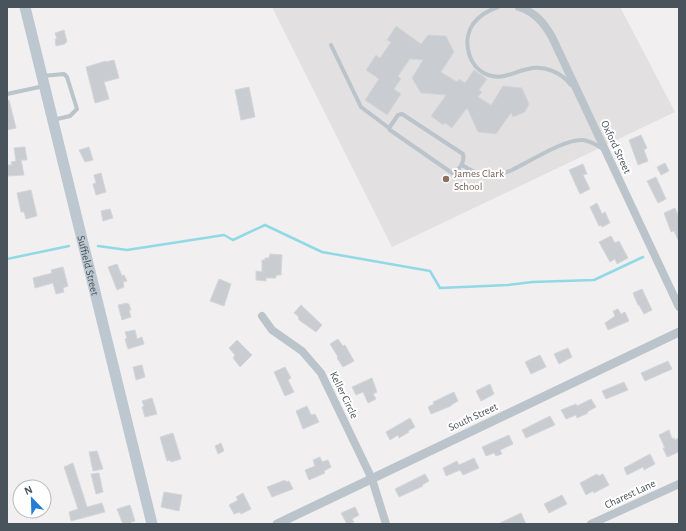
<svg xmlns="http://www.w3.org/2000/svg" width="686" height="531" font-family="'Alegreya Sans',sans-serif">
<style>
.education{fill:#e2e0e0}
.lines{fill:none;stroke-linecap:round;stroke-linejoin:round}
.stream{stroke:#91d9e6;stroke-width:2.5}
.building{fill:#c9ccd1;stroke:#d3d6da}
.service{stroke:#bbc4cb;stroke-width:4}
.minor{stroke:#bbc4cb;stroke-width:8}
.tertiary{stroke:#bbc4cb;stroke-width:9}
.secondary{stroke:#bcc7cf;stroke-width:11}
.education-dot{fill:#8d6e63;stroke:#fff;stroke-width:1.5}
.labels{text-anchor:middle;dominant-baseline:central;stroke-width:4;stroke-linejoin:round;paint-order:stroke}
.street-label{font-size:11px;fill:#48535b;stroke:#fff}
.education-label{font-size:11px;fill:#785e54;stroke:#fff;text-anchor:start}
</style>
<rect width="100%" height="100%" fill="#f1efef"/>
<path class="education" d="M272 7H620L675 112 392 247Z"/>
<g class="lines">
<g class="stream">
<path d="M98 246 127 250 224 235 233 240 265 225 322 252 430 271 440 288 508 285 532 282 594 280 643 257"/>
<path d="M7 259 69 246"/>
</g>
</g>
<g class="building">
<path d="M396 26 421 44 428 35 446 36 454 52 441 72 457 82 459 79 465 83 474 70 487 79 479 90 482 92 478 97 491 105 503 86 522 88 529 104 525 112 513 117 511 113 496 134 478 132 467 108 452 128 445 123 443 125 431 116 446 95 421 93 412 78 423 60 410 59 398 76 401 79 394 89 401 94 387 115 365 100 379 79 366 70 376 55 380 58 391 42 387 40Z"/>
<path d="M64 30 67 42 65 43V44L56 46 55 39H57L55 33Z"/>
<path d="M114 60 119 78 104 82 109 99 95 103 86 67 106 61V62Z"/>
<path d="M249 87 255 117 241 120 235 90Z"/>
<path d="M9 100 16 128 7 130V101Z"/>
<path d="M641 135 647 148 644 150 648 161 638 165 629 140Z"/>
<path d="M23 147H25L27 160H21L24 175 7 176V165H12L11 162 16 161 14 148Z"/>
<path d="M89 147 93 160 85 162 79 150Z"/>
<path d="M665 163 669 171 661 175 657 167Z"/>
<path d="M583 164 587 174 583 175 590 189 580 194 569 170Z"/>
<path d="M101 173 106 192 96 195 93 184 96 183 94 175Z"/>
<path d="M656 177 666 199 658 203 647 181Z"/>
<path d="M31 190 37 216 26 219 24 212H21L17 193Z"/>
<path d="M597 203 602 214 605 212 610 223 602 227 601 225 599 226 590 207Z"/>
<path d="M675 208 679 217V242L674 231 671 232 664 213Z"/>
<path d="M110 209 113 218 103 221 101 211Z"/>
<path d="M611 236 615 243 619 241 628 258 617 264 615 259 610 262 599 242Z"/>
<path d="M270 254 282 255 281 275H276V278H266V281L256 280V271L262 272V260H265V258H269Z"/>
<path d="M117 264 122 276 124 275 127 281 123 282 124 287 117 290 108 267Z"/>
<path d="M63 267 68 286 63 288 64 292 56 294 53 283 35 288 33 278 52 273 51 270Z"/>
<path d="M219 279 231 284 224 306 210 301Z"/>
<path d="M642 289 652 310 644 314 639 305H638L633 293Z"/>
<path d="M127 303 128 304H129L131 310H129L131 317 122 320 118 305Z"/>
<path d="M301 305 322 325 316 332 299 320 298 316 294 313Z"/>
<path d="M618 309 621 314 625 312 629 321 608 330 605 323 615 316 613 311Z"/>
<path d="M135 330 137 339 142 337 144 344 128 349 125 339 127 338 125 332Z"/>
<path d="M338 339 343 346 345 345 354 361 343 367 337 358 338 357 330 344Z"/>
<path d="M237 340 252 355 240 367 233 358 235 355 229 348Z"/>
<path d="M568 348 572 357 559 364 554 354Z"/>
<path d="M540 355 546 367 531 374 525 362Z"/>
<path d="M668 361 672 369 645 381 641 373Z"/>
<path d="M142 365 145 377 136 380 133 367Z"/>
<path d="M285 367 291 378 288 380 294 392 285 396 274 372Z"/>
<path d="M372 378 377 392 373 394 376 399 368 403 363 392 356 395 352 387Z"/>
<path d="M624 382 628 390 606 399 602 391Z"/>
<path d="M490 384 494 394 481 401 476 391Z"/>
<path d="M454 392 458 401 451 405V406L431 414 428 407 434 404 433 402Z"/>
<path d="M152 398 157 414 145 417 142 407 144 406 142 401Z"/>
<path d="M591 399 596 407 587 412 588 413 577 418 576 415 566 419 561 410 576 404 577 406Z"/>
<path d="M307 406 311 415 315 414 319 422 303 429 296 411Z"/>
<path d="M550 416 555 425 526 438 522 430Z"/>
<path d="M410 418 415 427 408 431 409 432 399 438 398 435 390 440 386 432Z"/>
<path d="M669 430 672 439 674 438 675 440 679 438V452L667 457 663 448H665L659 435Z"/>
<path d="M173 433 181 459 171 462 170 460 167 461 160 437Z"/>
<path d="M509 435 513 444 500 450 502 454 496 456 494 453 486 456 482 447Z"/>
<path d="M221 443 224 451 218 454 215 446Z"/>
<path d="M97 451 103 469 93 471 89 452Z"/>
<path d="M650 454 655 464 644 470 643 467 627 475 624 468Z"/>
<path d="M320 457 322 462 328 460 331 467 324 471 325 473 309 480 305 470 315 466 313 460Z"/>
<path d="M474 458 479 468 463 475 460 470 446 476 443 468 457 461 459 465Z"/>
<path d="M73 463 87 507 102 503 105 512 71 521 69 512 78 509 64 467Z"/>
<path d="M99 473 103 492 96 494 91 474Z"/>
<path d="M425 474 429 481 422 485 423 486 399 497 395 489Z"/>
<path d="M597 474 598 476 603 474 609 485 594 493 593 491 586 495 580 483Z"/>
<path d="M285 480 286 482 289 481 293 489 272 497 267 487Z"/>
<path d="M164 492 182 495 179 511 161 507Z"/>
<path d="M243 493 251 509 241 514 240 512 234 514 229 505 238 500 236 497Z"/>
<path d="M562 495 567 504 549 513 544 504Z"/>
<path d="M130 505 135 521 131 522V524H123L117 509Z"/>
<path d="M355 507 359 515 352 519 354 522 347 524 341 513Z"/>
<path d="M521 513 526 524H498Z"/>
</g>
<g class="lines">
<g class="service">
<path d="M498 7C489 10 479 16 473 24 461 42 469 71 492 76 505 79 516 71 528 69 544 65 561 72 571 85"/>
<path d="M331 45 361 107 389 128"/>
<path d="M42 76 64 74 67 77 77 109 70 116 53 120"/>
<path d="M7 94 44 86"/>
<path d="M402 114 463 154C465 162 459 171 452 173L390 130 389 128 398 115Z"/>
<path d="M462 165C480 177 492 178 512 170 529 162 566 138 583 140 591 141 597 145 603 149"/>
</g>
<g class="minor">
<path d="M519 7C535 12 544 23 552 37L679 307"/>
<path d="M262 316 272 330 302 351 321 373 372 479 386 524"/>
<path d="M591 524 679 484"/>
</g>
<path class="tertiary" d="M277 524 679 332"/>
<path class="secondary" id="s1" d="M25 7 152 524"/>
</g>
<circle class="education-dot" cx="446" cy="179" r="4"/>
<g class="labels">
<g class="street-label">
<text transform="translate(616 147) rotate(65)">Oxford Street</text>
<text stroke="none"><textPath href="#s1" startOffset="266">Suffield Street</textPath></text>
<text transform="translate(344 395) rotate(64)">Keller Circle</text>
<text transform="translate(473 417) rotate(-25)">South Street</text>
<text transform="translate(630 494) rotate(-25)">Charest Lane</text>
</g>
<g class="education-label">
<text x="454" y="173">James Clark<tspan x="454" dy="13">School</tspan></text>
</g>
</g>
<rect width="686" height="531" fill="none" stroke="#48535b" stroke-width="16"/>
<g transform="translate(32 499) rotate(337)"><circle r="19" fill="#ffffff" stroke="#b6babd"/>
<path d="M0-3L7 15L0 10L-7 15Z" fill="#267dd5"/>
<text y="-6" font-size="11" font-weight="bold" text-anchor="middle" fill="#48535b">N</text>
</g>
</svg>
